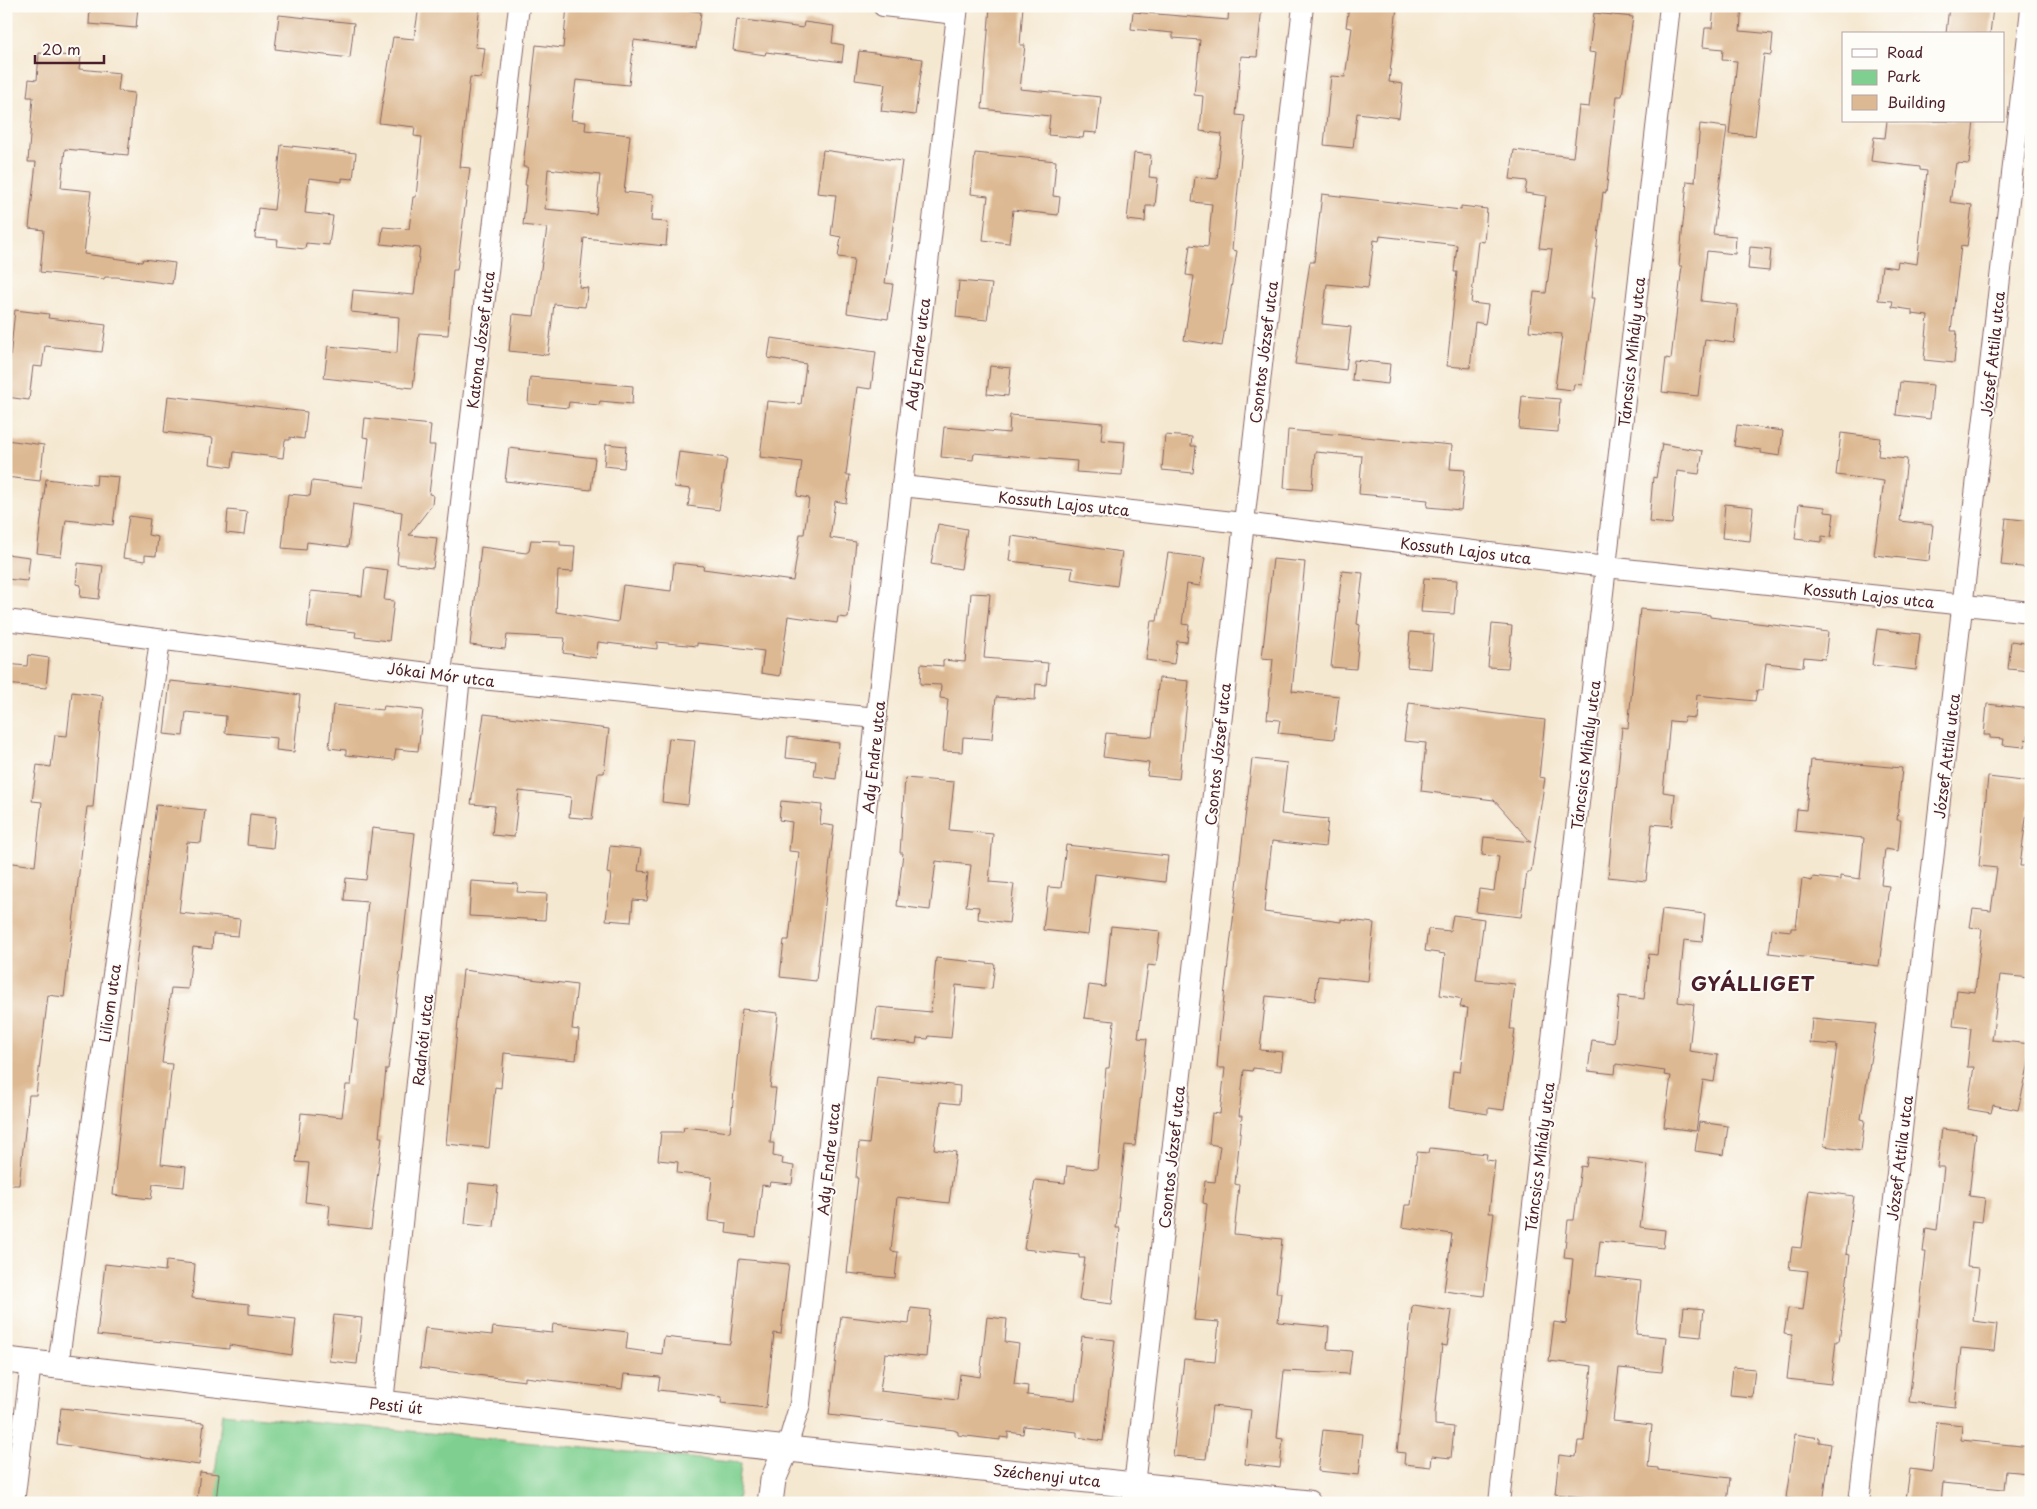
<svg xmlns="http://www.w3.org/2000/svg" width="2037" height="1509" font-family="'Playpen Sans',sans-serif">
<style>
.green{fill:#7fd090;stroke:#64785e}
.building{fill:#ddb993;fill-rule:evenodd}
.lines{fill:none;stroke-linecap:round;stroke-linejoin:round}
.minor-casing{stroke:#866565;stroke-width:22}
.tertiary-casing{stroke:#866565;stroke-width:27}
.minor{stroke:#fff;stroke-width:20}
.tertiary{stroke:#fff;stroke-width:25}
.labels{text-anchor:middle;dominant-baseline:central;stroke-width:4;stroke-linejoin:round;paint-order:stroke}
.street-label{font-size:15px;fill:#4a1f2b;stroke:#fdfcf7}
.district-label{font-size:20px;font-weight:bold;letter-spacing:1px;fill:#4a1f2b;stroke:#fdfcf7}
</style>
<rect width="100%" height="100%" fill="#fdfcf7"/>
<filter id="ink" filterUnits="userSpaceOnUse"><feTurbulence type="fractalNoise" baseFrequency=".02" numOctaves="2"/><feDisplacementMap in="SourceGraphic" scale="10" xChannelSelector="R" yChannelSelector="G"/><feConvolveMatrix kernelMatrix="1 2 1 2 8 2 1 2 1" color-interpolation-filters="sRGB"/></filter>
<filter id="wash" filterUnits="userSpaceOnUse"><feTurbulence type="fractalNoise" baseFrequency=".0096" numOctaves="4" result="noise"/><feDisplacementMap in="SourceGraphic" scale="20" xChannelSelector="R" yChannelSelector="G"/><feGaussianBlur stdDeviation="1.12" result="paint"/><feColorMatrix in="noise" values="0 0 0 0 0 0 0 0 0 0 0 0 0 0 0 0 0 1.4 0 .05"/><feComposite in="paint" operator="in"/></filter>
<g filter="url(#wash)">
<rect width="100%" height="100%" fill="#f5e8d1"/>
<path class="green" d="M222 1413 741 1463 737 1503H212Z"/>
<g id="blocks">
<g class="building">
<path d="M90 6H138L136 28 89 24Z"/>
<path d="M419 6H480L475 47 485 48 481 78 470 77 460 167 470 168 457 270H453L448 335 419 333 413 388 324 378 328 346 397 353 399 317 351 312 353 290 414 295 420 248 381 244 383 227 409 229 413 197H416L422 137 414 136 415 127 379 123 393 37 414 39Z"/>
<path d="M567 6H629L664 10 665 7 701 12 696 48 634 40 629 85 576 80 571 120 586 122 585 130 630 135 624 192 653 195 651 221 668 222 666 246 584 238 579 287 588 288 585 307 554 304 548 355 509 351 513 314 534 316 547 228 523 225 527 185H525L528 167H523L536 45 563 48ZM548 169 600 175 596 214 545 209Z"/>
<path d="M990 6H1023L1020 45H1025L1020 89 1101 97 1097 133 1084 132 1083 138 1048 135 1050 116 982 109Z"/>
<path d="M1229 6H1262L1257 57 1241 56 1236 115 1245 116 1232 250 1237 251 1222 346 1184 340 1194 276 1186 275 1190 245 1208 247 1212 204 1192 202 1195 177 1217 179 1222 134 1200 131 1203 96 1194 95 1200 40 1173 38V33L1131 29 1133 12 1228 20Z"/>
<path d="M1349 6H1397L1389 82 1403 84 1399 118 1357 113 1353 148 1324 145 1331 76 1345 77 1352 28 1346 27Z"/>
<path d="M1714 6H1742L1740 31 1773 34 1771 55 1764 54 1755 136 1729 134 1737 61 1722 60 1723 49 1703 47 1705 28H1712Z"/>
<path d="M1949 6 1993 8 1990 34H1946Z"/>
<path d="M1594 13 1633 17 1622 96H1617L1606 193 1603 192 1591 298H1594L1582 385 1574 384 1573 390 1555 388 1562 334 1529 331 1534 292 1546 293 1552 249 1539 248 1546 196 1525 193 1527 181 1510 179 1514 150 1573 157 1579 106 1589 107 1596 53 1589 52Z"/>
<path d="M279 15 354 23 350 58 275 49Z"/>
<path d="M737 19 803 28 804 22 834 26 832 43 844 45 842 62 766 52 765 55 733 50Z"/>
<path d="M859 51 923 59 915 115 881 111 885 84 855 80Z"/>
<path d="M39 53 81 57 79 69 120 73 118 91 134 93 128 155 65 149 61 188 91 191 84 254 142 262 143 259 175 263 172 284 117 277H105L104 279 40 272 44 230 29 228 36 162H28L33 97H27L29 79 37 80Z"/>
<path d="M1887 121H1974L1969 164 1956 163 1950 202 1972 205 1967 247 1961 246 1951 331H1957L1954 363 1924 360 1928 316 1912 314V310L1892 307 1893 301 1878 300 1882 266 1897 268 1898 261 1917 264 1927 171 1920 170V167L1871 161 1874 137 1885 138Z"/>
<path d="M1700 124 1727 127 1713 234 1736 236 1735 254 1707 251 1701 301 1738 305 1734 343 1705 339 1698 396 1662 392 1666 358 1671 359 1682 266H1679L1687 181 1695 182Z"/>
<path d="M281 145 356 153 353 179 342 178V182L309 178 305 213 333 216 329 245 306 243 305 249 277 246 278 240 255 238 258 208 274 210Z"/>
<path d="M823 150 902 161 885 283 893 284 888 319 847 313 854 259 838 257 841 237 831 235 836 195 817 193Z"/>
<path d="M975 153 1056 161 1053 196 1060 197 1058 215 1013 210 1009 243 983 240 988 196 971 194Z"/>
<path d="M1134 153 1151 155 1149 177 1158 178 1155 206H1146L1145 222 1127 220Z"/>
<path d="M1322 194 1461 210V206L1487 209 1484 242 1478 241 1471 303 1488 305 1485 324 1475 322 1470 368 1447 366 1457 272H1454L1457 245 1380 236 1379 241 1374 240 1368 288 1327 284 1322 324 1351 327 1346 370 1295 364 1310 262H1314Z"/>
<path d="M1750 247 1771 249 1769 271 1748 269Z"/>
<path d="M959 281 992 284 987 320 956 317Z"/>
<path d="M15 310 49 314 48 318 106 325 102 352 45 346 42 367 33 366 29 400 6 397Z"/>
<path d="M771 338 876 352 871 389 857 387 846 475H850L846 503 835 501 830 538 856 542 848 618 838 617 837 623 788 616 780 676 761 673 764 651 717 645 697 643V646L657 642V649L598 642 596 658 563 653 565 638 507 635 505 649 470 645 481 547 526 553 529 551 531 540 560 541V545L575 546 573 572 558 571 556 612 618 622 623 585 671 591 674 563 704 566 703 569 793 581 800 534H804L809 498 797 496 802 462 760 457 767 401 801 404 806 364 768 358Z"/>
<path d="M1354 360 1390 364 1388 384 1352 380Z"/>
<path d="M990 366 1011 368 1008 396 987 394Z"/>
<path d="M530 377 633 386 632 404 600 401 599 405 569 402 568 408 528 404Z"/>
<path d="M1900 382 1933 385 1930 419 1896 415Z"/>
<path d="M168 396 307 412 304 439 290 437V440H285L283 458 234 452 232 467 210 464 213 438 164 432Z"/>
<path d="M1522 396 1560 399 1558 432 1519 429Z"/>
<path d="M1010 415 1103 423 1101 440 1125 442 1122 475 1076 472 1077 461 974 453 973 460 941 457 944 427 1009 433Z"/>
<path d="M365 418 431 425 429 445H435L429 494 433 495 432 505 409 535 437 538 433 568 397 564 402 512 353 504 348 547 307 542 306 550 282 548 288 494 310 496 312 481 363 487 369 438 363 437Z"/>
<path d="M1737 425 1783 431 1780 456 1761 453V450L1734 446Z"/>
<path d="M1288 430 1452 445 1450 469 1465 470 1461 510 1427 507 1428 500 1359 494 1362 456 1315 452 1312 490 1284 488Z"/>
<path d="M1841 433 1880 438 1878 456 1907 459 1900 521 1933 525 1929 561 1874 555 1884 481 1836 475Z"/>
<path d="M1165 435 1192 437 1191 446H1196L1193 473 1162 470Z"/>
<path d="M6 440 44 445 40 481 6 477Z"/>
<path d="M606 444 626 446 624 468 604 466Z"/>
<path d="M1662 444 1703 451 1699 474 1677 471 1672 524 1649 522 1653 477 1656 478Z"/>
<path d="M509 448 595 458 591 490 505 481Z"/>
<path d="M679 452 727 458 719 510 688 506 691 489 674 487Z"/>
<path d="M97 475 119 477 113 525 66 520 61 556 37 553 46 479 96 485Z"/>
<path d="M1725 504 1753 507 1750 541 1722 538Z"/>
<path d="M1799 504 1825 507V512L1834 513 1831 537 1822 536V542L1795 539Z"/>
<path d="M228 510 247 512 244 535 226 533Z"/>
<path d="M129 516 150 519 148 535 158 537 156 556 145 555V561L123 558Z"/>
<path d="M2006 518 2031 521V568L2001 565Z"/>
<path d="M938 524 967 529 961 569 931 564Z"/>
<path d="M1012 536 1122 552 1117 586 1071 579 1073 568 1009 561Z"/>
<path d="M1168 553 1205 558 1200 586 1187 584 1182 624 1189 625 1187 642 1177 641 1174 664 1146 660 1151 621H1157Z"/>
<path d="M6 554 30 557 27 581 6 579Z"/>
<path d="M1273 559 1305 562 1292 691 1339 696 1334 739 1278 733 1280 720 1267 719 1273 659 1262 658Z"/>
<path d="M78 563 103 566 99 599 80 597 81 585 76 584Z"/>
<path d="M365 567 388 570 384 600 394 601 389 641 355 637 356 632 307 627 311 591 362 596Z"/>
<path d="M1342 571 1363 573 1357 624 1360 625 1356 669 1331 667Z"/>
<path d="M1424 578 1457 580 1454 614 1421 612Z"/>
<path d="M971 593 990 594 984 658 1048 663 1046 685 1036 684 1035 700 996 697 992 739 963 737 962 752 943 751 948 699 940 698 941 685 920 684 921 664 943 666V660L965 662Z"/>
<path d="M1640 609 1710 615V617L1828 632 1825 659 1804 657 1803 667 1766 663 1763 690H1757L1755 701 1697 695 1695 718 1685 717 1684 722 1670 721 1663 792 1675 794 1672 826 1652 824 1646 881 1608 877 1622 727 1628 728Z"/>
<path d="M1492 624 1512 626 1508 668 1488 667Z"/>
<path d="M1877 629 1920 634 1916 670 1872 665Z"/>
<path d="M1410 632 1434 634 1431 669 1407 667Z"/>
<path d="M2011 641 2031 644V671L2008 669Z"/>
<path d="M28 655 49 658 46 688 6 684V664L27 666Z"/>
<path d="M1159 678 1189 681 1179 779 1147 776 1149 763 1103 757 1106 733 1152 737Z"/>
<path d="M170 681 230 687V685L300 695 294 752 276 750 277 738 225 733 226 716 186 712 183 736 164 734Z"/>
<path d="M72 692 103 696 93 807H87L64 997 48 995 36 1095H29L19 1185H6V862L35 866 42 802 32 801 37 765 51 767 55 735 67 736Z"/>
<path d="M1409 703 1545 720 1539 777 1545 778 1531 872H1527L1521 917 1476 912 1479 889 1494 891 1499 857 1482 855 1484 837 1531 842 1494 800 1421 791 1426 743 1404 741Z"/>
<path d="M1987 704 2031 709 2028 740 2025 739 2024 747 2003 745 2004 739 1990 738V735H1984Z"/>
<path d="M333 705 383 710 384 706 423 710 418 751 396 749 394 760 346 755V750L329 748Z"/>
<path d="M484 714 609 729 604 773H598L592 819 569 817 571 797 519 791 514 837 492 835 495 806 471 804Z"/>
<path d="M788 737 839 743 836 779 814 776 816 761 786 758Z"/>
<path d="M669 738 695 740 688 805 662 802Z"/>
<path d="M1252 759 1287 763 1281 814 1328 819 1325 847 1272 841 1264 912 1341 922V919L1374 923 1368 981 1318 976 1315 1001 1266 996 1260 1050 1283 1052 1281 1071 1253 1068 1252 1071 1244 1070 1239 1116H1242L1235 1184 1239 1185 1234 1234 1282 1239 1276 1293H1281L1278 1322 1329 1327 1327 1349 1352 1351 1349 1374 1284 1371 1277 1438 1283 1439 1280 1468 1245 1464 1251 1410 1212 1406 1206 1459 1173 1456 1184 1359 1215 1362 1219 1322 1194 1320 1207 1204 1203 1203 1205 1181 1215 1182 1220 1146 1209 1144 1212 1113 1220 1114 1225 1068H1217L1220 1031Z"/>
<path d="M1811 760 1902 768 1897 820H1901L1898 851 1885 849 1881 885 1889 886 1879 966 1769 953 1772 929 1791 931V928H1796L1802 879 1812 881 1813 877 1840 880V876L1860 879 1864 838 1795 831 1797 809 1806 810Z"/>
<path d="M1988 777 2031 782V801L2026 818 2020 866H2031V978L2000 975 1992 1040 2031 1044 2028 1067 2018 1110 1993 1105 1991 1113 1967 1109 1974 1067H1967L1971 1028 1953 1026 1957 990 1975 992 1982 929 1970 927 1973 909 1991 911 1997 868 1979 866Z"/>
<path d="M905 778 954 782 949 830 993 834 989 882 1014 884 1009 923 978 919 979 907 966 906 971 865 936 861 930 910 897 906 903 853H900Z"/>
<path d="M781 801 822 805 820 824 834 826 816 981 780 977 784 940H789L799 852 789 851 792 822 779 820Z"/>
<path d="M156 805 205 810 201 843 187 842 179 913 240 919 238 936 213 934 212 949 193 947 188 989 171 988 162 1063 172 1064 161 1164 186 1167 184 1187 153 1184 151 1199 113 1195 133 991Z"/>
<path d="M250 814 276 817 273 848 247 845Z"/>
<path d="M372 828 415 833 394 1024 388 1069H386L379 1137H382L371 1229 328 1224 330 1205 305 1202 309 1163 296 1162 301 1113 342 1117 346 1085H351L358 1020H355L368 902 344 900 346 878 366 880Z"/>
<path d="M1066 845 1168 856 1165 882 1095 874 1088 935 1043 930 1048 887 1061 888Z"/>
<path d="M610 846 641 849 638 871 650 872 647 901 633 900 631 922 606 920 611 874 607 873Z"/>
<path d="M471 881 518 884 517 892 547 894 545 920 469 916Z"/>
<path d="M1662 909 1705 914 1702 942 1684 940 1678 1002 1694 1004 1689 1051 1718 1055 1714 1082 1703 1080 1696 1131 1664 1127 1671 1076 1664 1075 1665 1071 1616 1064 1615 1074 1588 1071 1592 1040 1614 1043 1619 996 1644 999 1649 954 1657 955Z"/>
<path d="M1453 915 1484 919 1476 980 1515 984 1510 1029H1515L1504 1110 1488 1108V1114L1449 1108 1453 1071 1460 1072 1468 1008 1460 1007 1462 1000 1458 998 1440 995 1445 954 1425 951 1428 929 1450 931Z"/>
<path d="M1111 926 1160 931 1156 966 1148 965 1138 1038 1147 1039 1135 1146 1125 1145 1116 1228H1120L1112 1304 1079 1300 1085 1258H1079V1255L1024 1249 1035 1180 1065 1183 1067 1166 1097 1169 1106 1068H1109L1114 1021 1084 1018 1089 985 1105 987Z"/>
<path d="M936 958 995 964 992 989 956 985 951 1038 929 1036 928 1039 917 1038 916 1044 873 1039 877 1007 931 1012Z"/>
<path d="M463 970 577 985 572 1029 579 1030 576 1060 504 1053 501 1088 495 1087 489 1148 446 1144Z"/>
<path d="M742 1009 778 1013 770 1088H776L770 1143H774L773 1156 783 1158 782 1164 794 1166 792 1184 770 1182 769 1186 762 1185 756 1237 726 1233 727 1223 708 1221 712 1177 677 1173 678 1162 658 1160 661 1132H683L684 1127 730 1132Z"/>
<path d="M1812 1018 1876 1024 1861 1119 1865 1120 1861 1151 1824 1146 1837 1045 1810 1043Z"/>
<path d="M877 1077 960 1086 959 1104 940 1102 934 1149 956 1152 949 1203 897 1197 891 1251 898 1252 895 1278 847 1273 858 1178H856L859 1143 869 1144Z"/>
<path d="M1699 1122 1728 1126 1724 1155 1695 1151Z"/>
<path d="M1942 1129 1976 1133 1969 1196 1985 1198 1982 1222 1972 1221 1967 1267 1979 1268 1973 1321 1997 1324 1994 1351 1961 1348 1955 1407 1909 1402 1926 1252H1923L1926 1228 1937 1230 1944 1167H1937Z"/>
<path d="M1430 1148 1487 1154 1486 1160 1495 1161 1489 1213H1494L1484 1296 1444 1291 1452 1234 1402 1227 1405 1205H1411L1417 1152 1429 1153Z"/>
<path d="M1588 1157 1648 1165 1640 1227 1665 1230 1663 1248 1600 1241 1596 1276 1641 1281 1636 1334 1666 1337 1662 1372 1619 1368 1613 1421 1652 1425 1648 1467 1658 1468V1470L1730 1478 1727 1503H1609V1500L1555 1494 1559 1455 1576 1457 1578 1441H1584L1592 1366 1549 1361 1554 1322 1566 1324 1573 1259 1564 1258 1568 1220H1574L1581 1166 1586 1167Z"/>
<path d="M469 1183 498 1186 494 1227 465 1224Z"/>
<path d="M1809 1190 1854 1196 1846 1254 1850 1255 1844 1305 1839 1341H1836L1831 1384 1787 1379 1792 1335 1784 1334 1788 1308 1803 1310 1808 1271 1789 1269 1792 1247 1801 1248Z"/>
<path d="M739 1259 789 1264 781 1334 774 1333 766 1408 721 1403 722 1397 658 1390 660 1377 624 1374 622 1389 525 1377V1381L420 1368 425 1328 492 1335 493 1327 552 1333 553 1324 628 1332 626 1349 662 1354 664 1337 730 1344Z"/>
<path d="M166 1261 195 1264 192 1298 249 1304V1314L296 1319 292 1355 229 1345V1349L97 1335 105 1264 165 1271Z"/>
<path d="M1414 1305 1452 1311 1447 1346 1442 1345 1435 1413V1425L1454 1427 1451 1458 1432 1456 1431 1467 1404 1464 1405 1453 1397 1452 1412 1307Z"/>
<path d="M1684 1307 1704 1309 1701 1337 1681 1335Z"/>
<path d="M911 1308 930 1310 926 1357 885 1353 880 1391 957 1400 960 1374 980 1377 987 1317 1007 1319 1005 1342 1019 1344 1014 1384 1028 1386 1027 1395 1075 1400 1082 1336 1115 1340 1103 1441 1077 1437V1432L1024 1426 1023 1434 1008 1432V1438L1000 1437V1440L958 1435V1432L954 1430 829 1415 841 1316 909 1324Z"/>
<path d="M334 1315 362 1318 357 1364 329 1361Z"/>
<path d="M1733 1367 1755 1369 1752 1397 1730 1395Z"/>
<path d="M61 1408 204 1423 199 1465 57 1444Z"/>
<path d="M1937 1422 1962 1425 1961 1440 2031 1447 2028 1473 2006 1471 2004 1489 1943 1483 1941 1503 1906 1500 1910 1469 1932 1472Z"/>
<path d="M1323 1430 1363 1434 1359 1475 1318 1471Z"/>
<path d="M1795 1434 1819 1438V1442L1831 1444 1823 1503H1798L1799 1500 1786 1498Z"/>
<path d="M200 1472 219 1474 216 1501 197 1499Z"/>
</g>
</g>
</g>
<g filter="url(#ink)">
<use href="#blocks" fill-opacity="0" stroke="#866565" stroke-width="1"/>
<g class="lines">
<g class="minor-casing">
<g id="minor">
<path d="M883 6 957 14"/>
<path d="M902 486 1243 523 1606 567 2031 612"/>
<path d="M6 620 460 677 877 718"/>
<path d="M441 674 519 6"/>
<path d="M58 1366 160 640"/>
<path d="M383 1403 460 677"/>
<path d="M787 1447 800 1404 902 486 958 6"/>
<path d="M14 1503 31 1363"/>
<path d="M1132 1503 1303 6"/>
<path d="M1499 1503 1670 6"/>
<path d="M1859 1503 2031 9"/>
</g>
</g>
<g class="tertiary-casing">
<g id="tertiary">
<path d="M6 1360 731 1443 1308 1503"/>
<path d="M770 1503 773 1480 787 1447"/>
</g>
</g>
<use href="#minor" class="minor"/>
<use href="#tertiary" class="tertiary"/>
</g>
</g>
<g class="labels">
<g class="street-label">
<text transform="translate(480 340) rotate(-83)">Katona József utca</text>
<text transform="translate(1263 352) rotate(-83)">Csontos József utca</text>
<text transform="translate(1631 352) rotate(-84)">Táncsics Mihály utca</text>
<text transform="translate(917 354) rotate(-83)">Ady Endre utca</text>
<text transform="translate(1992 354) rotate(-84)">József Attila utca</text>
<text transform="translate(1064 503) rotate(6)">Kossuth Lajos utca</text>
<text transform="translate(1466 550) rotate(7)">Kossuth Lajos utca</text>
<text transform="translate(1869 595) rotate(6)">Kossuth Lajos utca</text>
<text transform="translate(441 674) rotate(7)">Jókai Mór utca</text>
<text transform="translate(1217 754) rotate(-84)">Csontos József utca</text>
<text transform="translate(1585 755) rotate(-83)">Táncsics Mihály utca</text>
<text transform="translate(1946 756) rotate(-83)">József Attila utca</text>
<text transform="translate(873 757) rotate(-84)">Ady Endre utca</text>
<text transform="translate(109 1003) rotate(-82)">Liliom utca</text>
<text transform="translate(422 1040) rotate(-84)">Radnóti utca</text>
<text transform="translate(1171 1157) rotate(-84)">Csontos József utca</text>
<text transform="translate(1539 1157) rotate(-83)">Táncsics Mihály utca</text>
<text transform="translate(1899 1158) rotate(-83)">József Attila utca</text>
<text transform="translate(828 1159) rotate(-84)">Ady Endre utca</text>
<text transform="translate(396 1405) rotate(6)">Pesti út</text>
<text transform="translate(1047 1475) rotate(6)">Széchenyi utca</text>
</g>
<g class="district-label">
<text x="1753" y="983">GYÁLLIGET</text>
</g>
</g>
<rect width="2037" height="1509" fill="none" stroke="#fdfcf7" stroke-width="25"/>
<rect x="1842" y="32" width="162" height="90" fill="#fdfcf7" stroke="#b5a4a5"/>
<rect x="1852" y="49" width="25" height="8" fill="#ffffff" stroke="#b5a4a5"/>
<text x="1887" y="58" font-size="15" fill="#4a1f2b">Road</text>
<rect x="1852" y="70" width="25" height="15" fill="#7fd090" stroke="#b5a4a5"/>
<text x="1887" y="82" font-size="15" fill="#4a1f2b">Park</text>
<rect x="1852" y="95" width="25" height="15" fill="#ddb993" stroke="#b5a4a5"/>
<text x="1887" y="108" font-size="15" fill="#4a1f2b">Building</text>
<path d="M35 55v8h69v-8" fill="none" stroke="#4a1f2b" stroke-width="2.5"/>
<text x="42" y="55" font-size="15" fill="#4a1f2b" stroke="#fdfcf7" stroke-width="4" paint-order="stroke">20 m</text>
</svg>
